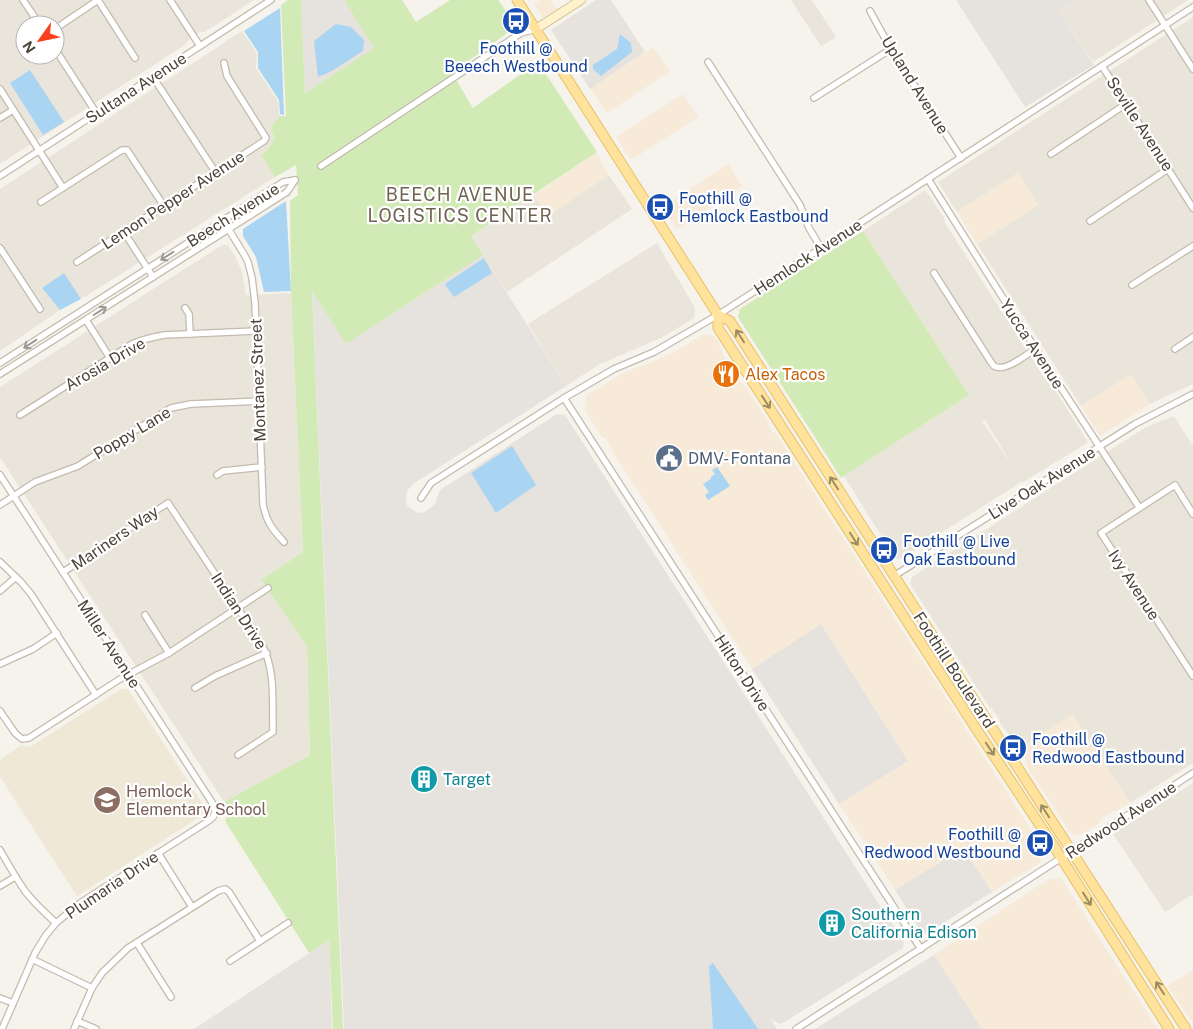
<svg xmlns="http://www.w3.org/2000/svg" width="1193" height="1029" font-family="'Public Sans',sans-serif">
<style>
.residential{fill:#eae5da;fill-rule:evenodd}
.commercial{fill:#f7ead8}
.industrial{fill:#e6e2dd}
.education{fill:#efe8d6}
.green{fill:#d2eab5}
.water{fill:#a9d4f2}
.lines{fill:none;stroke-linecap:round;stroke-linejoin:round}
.street-casing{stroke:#c2bbae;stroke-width:8}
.secondary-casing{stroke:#d6c79b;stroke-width:10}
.primary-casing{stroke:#e6c16a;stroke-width:11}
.street{stroke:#fff;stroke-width:5.5}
.secondary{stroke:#fff3cd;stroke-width:8}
.primary{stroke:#ffe39c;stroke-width:9}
.oneway{stroke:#9c9892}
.oneway2{stroke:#9c8c66}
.labels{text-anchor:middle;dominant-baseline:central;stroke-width:4.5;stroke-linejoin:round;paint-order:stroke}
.transit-label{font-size:16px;fill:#164399;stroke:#fff;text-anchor:start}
.street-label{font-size:16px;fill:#4b4439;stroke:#fff}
.food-label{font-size:16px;fill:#c56008;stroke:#fff;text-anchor:start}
.service-label{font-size:16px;fill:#4e5e75;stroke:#fff;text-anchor:start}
.culture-label{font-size:16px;fill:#0d838f;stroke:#fff;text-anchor:start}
.education-label{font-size:16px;fill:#785e54;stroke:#fff;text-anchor:start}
.neighbourhood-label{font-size:18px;letter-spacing:1px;fill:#6e6250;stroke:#fff}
</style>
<rect width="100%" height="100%" fill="#f6f3ec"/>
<g class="residential">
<path d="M0 0H254L205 32H200L188 40 185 45 0 164ZM25 25H55V55H25Z"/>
<path d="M791 0H812L836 37 821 46Z"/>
<path d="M1073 0H1188L1093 62 1058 10Z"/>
<path d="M1193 17V384L1150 404 1131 375 1081 406 977 244 1038 205 1018 173 957 212 938 182Z"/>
<path d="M242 31 257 53 256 68 278 101 279 114 280 116 270 128 273 132V142L268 150 261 155 275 177 81 299 64 274 42 288 60 310 0 351V189Z"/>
<path d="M609 175 632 209 507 292 471 236 534 195 548 215Z"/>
<path d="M924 191 927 192 944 218 945 223 1045 379H1048L1088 442 1084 445 1023 482H1021L900 559H896L844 476 969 395 863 231ZM984 420H985L1013 467 982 421Z"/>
<path d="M657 243 695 308 694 318 661 338 600 364 566 386 528 324Z"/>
<path d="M222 245H228L236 258 242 272 246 295 291 293 303 552 261 580 307 646 310 755 224 802 0 457V387Z"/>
<path d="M1174 416 1193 446V763L1130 803 1073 715 1019 749 1011 737 1000 723 999 719 991 708H990L910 584 912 577 1146 427Z"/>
<path d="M1193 783V894L1165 912 1113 834Z"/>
</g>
<g class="commercial">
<path d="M540 0H551L557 9 543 18 534 4Z"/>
<path d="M653 47 670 71 607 113 590 89Z"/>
<path d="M683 94 698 117 631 160 616 137Z"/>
<path d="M596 153 609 175 548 216 534 195Z"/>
<path d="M728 164 742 186 677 229 663 207Z"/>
<path d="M1018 173 1038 205 977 244 957 212Z"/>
<path d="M703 334 714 336 721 348 725 359 736 376 743 385 748 390 769 422 768 425 774 433 776 434 1044 850 1040 863 992 892 963 848 895 890 839 804 908 761 822 625 752 669 658 522 612 451V449L606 438H603L585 410 587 395 621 374 657 360 678 350Z"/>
<path d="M1131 374 1150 404 1100 436 1081 406Z"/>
<path d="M1073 714 1130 803 1118 810 1113 811 1102 818 1098 824 1079 836 1071 834 1027 766 1025 757 1019 749Z"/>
<path d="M1061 878 1128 983 1158 1029H982L934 955 1049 879Z"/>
<path d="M1193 970V1023L1168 986Z"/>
</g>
<g class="industrial">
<path d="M301 0H344L374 48 305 93Z"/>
<path d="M596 0H611L645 52 590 89 551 30Z"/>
<path d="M956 0H1073L1058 10 1094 65 1025 107Z"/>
<path d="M483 255 566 386 413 484 408 490 406 497 407 506 418 513 425 512 435 504 440 490 557 414 565 415 904 943 903 948 786 1021 779 1024 770 1018 777 1029H344L312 289 346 344Z"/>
<path d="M821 624 908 761 839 804 752 669Z"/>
<path d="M963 848 992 892 926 934 922 933 895 890Z"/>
<path d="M329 940 332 1029H194L259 986Z"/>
<path d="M934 955 982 1029H815L848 1008Z"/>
</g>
<path class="education" d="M121 689H128L206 809 204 814 77 896 0 777V760L21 745 30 747Z"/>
<g class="green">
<path d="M288 0H301L305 93 374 48 344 0H402L416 22 450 0H498L517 26 452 73 473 108 538 62 597 152 471 236 483 255 346 344 312 291 343 1029H333L329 940 309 953 225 821C229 814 226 809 224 802L310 755 307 646 261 580 303 552 291 293 290 201 298 195 296 165 275 177 261 155C271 148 278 139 270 128L280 116H286L281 5Z"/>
<path d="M863 231 969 395 841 478 738 317 740 309Z"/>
</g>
<g class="water">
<path d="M280 8 284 115 280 114 279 100 258 68V52L244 31Z"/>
<path d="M336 24 351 27 364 40 363 51 330 72 318 77 314 41Z"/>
<path d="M620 34 631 43 632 52 601 76 593 69V65L617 49Z"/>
<path d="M30 70 64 122 43 135 10 83Z"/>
<path d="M286 201 291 291 264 292 256 257 243 236V229Z"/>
<path d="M484 258 492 273 454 297 445 284Z"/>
<path d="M64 273 81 299 60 310 42 288Z"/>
<path d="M512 446 536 485 496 513 471 473Z"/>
<path d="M717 467 730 486 708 500 705 495 709 492 703 484 711 479V477L715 474 712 470Z"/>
<path d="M713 963 758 1029H713L709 966Z"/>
</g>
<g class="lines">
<g class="street-casing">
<g id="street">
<path d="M23 0 40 25"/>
<path d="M98 0 135 58"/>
<path d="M170 0 200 46"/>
<path d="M1149 0 1193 69"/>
<path d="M870 11 891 49 961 158"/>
<path d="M55 29 98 0"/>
<path d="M55 49 97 114"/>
<path d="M708 62 800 205 809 228 821 248"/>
<path d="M1102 66 1193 208"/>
<path d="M153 77 216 173"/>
<path d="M0 89 63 188"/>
<path d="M814 98 891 49"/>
<path d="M0 118 13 110"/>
<path d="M1051 154 1126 104"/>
<path d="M321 166 521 33 536 29"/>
<path d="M0 176 271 0"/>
<path d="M928 179 1018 322 1139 507"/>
<path d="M41 202 122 150H127L164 206"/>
<path d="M223 220 245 256 248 262 252 278 255 303 263 504C266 521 272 529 284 542"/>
<path d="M1090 221 1168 169"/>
<path d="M124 232 153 277"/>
<path d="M0 248 40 309"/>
<path d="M77 262 264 141 266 138 227 76 224 63"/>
<path d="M934 273 989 359C991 362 992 364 994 366 1004 373 1026 355 1035 349"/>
<path d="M1132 285 1193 246"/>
<path d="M185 308 189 314 190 334"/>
<path d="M86 320 110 358"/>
<path d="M1175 349 1193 337"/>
<path d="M0 363 283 182 295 180"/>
<path d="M0 374 287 192 295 180"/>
<path d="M564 398 921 949"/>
<path d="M20 415 132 344C143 339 153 337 164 335L256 331"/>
<path d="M0 475 213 804C216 811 216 815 210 820L80 903 56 923 46 935 35 953 2 1029"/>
<path d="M217 475 223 471 262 467"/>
<path d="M421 498 431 483 564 398 614 369 654 352 718 315 1193 7"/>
<path d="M0 505 35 482 78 466 171 408 191 404 259 401"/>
<path d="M1193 514 1175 485 1101 533 1193 676"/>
<path d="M0 562 21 582 31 594 96 695"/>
<path d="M63 572 117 538 132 526 168 503 262 645C276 671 272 703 273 732L238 755"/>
<path d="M894 576 1135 424 1193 394"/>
<path d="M0 591 16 577"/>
<path d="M145 615 169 653"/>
<path d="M0 664 33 649 57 633"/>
<path d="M195 688 215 676 267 653"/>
<path d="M0 711 15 733 22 739 29 738 120 679 169 653 268 588"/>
<path d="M0 850C8 864 16 878 25 891 34 903 45 913 56 923"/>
<path d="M158 853 192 907"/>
<path d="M0 886 15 877"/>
<path d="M137 943 171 997"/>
<path d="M32 959 92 988"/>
<path d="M230 961 288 923"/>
<path d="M0 998 13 1003"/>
<path d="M77 1021 96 1029"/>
<path d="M74 1029 92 988 102 973 128 948 218 891 225 889 229 892 260 941"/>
<path d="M796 1029 1193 773"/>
</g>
</g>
<g class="secondary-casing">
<path id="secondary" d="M536 29 581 0"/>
</g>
<g class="primary-casing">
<g id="primary">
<path d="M517 0 718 315V328L975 727 1055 848 1169 1029"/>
<path d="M718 315 730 321 1186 1029"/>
</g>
</g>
<use href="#street" class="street"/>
<use href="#secondary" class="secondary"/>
<use href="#primary" class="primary"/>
</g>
<defs><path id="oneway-shaft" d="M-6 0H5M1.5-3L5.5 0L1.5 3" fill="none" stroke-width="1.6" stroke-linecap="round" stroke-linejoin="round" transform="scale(1.25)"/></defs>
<g class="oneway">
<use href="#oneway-shaft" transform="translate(167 256) rotate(147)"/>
<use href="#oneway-shaft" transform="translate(100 311) rotate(-32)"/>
<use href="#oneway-shaft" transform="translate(30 344) rotate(147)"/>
</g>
<g class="oneway2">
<use href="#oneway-shaft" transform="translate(740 336) rotate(-123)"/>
<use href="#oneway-shaft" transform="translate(766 402) rotate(57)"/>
<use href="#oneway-shaft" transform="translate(834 483) rotate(-123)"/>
<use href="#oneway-shaft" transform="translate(854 539) rotate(57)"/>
<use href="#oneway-shaft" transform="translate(990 749) rotate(56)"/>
<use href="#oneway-shaft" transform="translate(1045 811) rotate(-123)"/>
<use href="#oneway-shaft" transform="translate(1087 899) rotate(58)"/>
<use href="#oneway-shaft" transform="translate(1160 988) rotate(-123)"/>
</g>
<defs>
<g id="bus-disc" transform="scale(1.4375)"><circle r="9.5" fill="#1a4fb4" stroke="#fff"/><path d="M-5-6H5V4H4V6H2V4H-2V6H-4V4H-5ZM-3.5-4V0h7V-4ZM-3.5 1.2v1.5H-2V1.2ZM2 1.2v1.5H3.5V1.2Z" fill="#fff"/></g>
<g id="restaurant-disc" transform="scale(1.4375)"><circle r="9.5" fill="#e8710a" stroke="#fff"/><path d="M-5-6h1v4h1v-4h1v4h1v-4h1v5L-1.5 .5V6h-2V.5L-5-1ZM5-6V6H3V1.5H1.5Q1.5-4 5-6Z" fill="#fff"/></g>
<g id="civic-disc" transform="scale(1.4375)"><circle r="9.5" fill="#5c6f8a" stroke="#fff"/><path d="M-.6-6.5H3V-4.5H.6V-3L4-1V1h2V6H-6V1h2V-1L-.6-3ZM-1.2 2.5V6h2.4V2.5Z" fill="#fff"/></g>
<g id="building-disc" transform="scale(1.4375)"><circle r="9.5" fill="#0f9aa8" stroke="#fff"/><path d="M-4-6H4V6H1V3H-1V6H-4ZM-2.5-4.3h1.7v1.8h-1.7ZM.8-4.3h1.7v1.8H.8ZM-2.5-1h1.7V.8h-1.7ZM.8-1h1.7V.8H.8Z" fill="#fff"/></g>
<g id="school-disc" transform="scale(1.4375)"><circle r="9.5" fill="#8d6e63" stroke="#fff"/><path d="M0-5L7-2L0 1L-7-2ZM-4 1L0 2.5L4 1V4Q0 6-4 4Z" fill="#fff"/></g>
</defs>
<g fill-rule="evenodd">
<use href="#bus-disc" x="516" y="21"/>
<use href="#bus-disc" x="660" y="207"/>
<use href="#restaurant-disc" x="726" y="374"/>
<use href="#civic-disc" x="669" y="458"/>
<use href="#bus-disc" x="884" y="550"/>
<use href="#bus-disc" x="1013" y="748"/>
<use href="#building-disc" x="424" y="779"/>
<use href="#school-disc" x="107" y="800"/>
<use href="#bus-disc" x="1040" y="843"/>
<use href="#building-disc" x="832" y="923"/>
</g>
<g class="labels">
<g class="transit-label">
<text x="516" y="48" text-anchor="middle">Foothill @<tspan x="516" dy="18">Beeech Westbound</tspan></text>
<text x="679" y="198">Foothill @<tspan x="679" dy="18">Hemlock Eastbound</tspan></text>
<text x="903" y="541">Foothill @ Live<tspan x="903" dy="18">Oak Eastbound</tspan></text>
<text x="1032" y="739">Foothill @<tspan x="1032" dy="18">Redwood Eastbound</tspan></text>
<text x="1021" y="834" text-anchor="end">Foothill @<tspan x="1021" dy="18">Redwood Westbound</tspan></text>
</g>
<g class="street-label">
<text transform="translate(915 85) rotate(58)">Upland Avenue</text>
<text transform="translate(136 88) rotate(-33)">Sultana Avenue</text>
<text transform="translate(1140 124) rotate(57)">Seville Avenue</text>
<text transform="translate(173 200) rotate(-33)">Lemon Pepper Avenue</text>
<text transform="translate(233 215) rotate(-32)">Beech Avenue</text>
<text transform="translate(808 257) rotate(-33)">Hemlock Avenue</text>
<text transform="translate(1032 344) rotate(57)">Yucca Avenue</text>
<text transform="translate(105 364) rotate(-30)">Arosia Drive</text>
<text transform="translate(258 380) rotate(-92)">Montanez Street</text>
<text transform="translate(132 433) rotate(-31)">Poppy Lane</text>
<text transform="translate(1042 483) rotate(-32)">Live Oak Avenue</text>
<text transform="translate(115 538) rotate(-34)">Mariners Way</text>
<text transform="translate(1134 585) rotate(57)">Ivy Avenue</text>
<text transform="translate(239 611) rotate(57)">Indian Drive</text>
<text transform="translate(109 644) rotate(57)">Miller Avenue</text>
<text transform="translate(954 670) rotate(57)">Foothill Boulevard</text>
<text transform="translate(742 673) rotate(57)">Hilton Drive</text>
<text transform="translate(1121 820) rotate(-33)">Redwood Avenue</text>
<text transform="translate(112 885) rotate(-34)">Plumaria Drive</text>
</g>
<g class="food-label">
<text x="745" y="374">Alex Tacos</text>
</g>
<g class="service-label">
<text x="688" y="458">DMV- Fontana</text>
</g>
<g class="culture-label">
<text x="443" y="779">Target</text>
<text x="851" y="914">Southern<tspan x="851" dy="18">California Edison</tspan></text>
</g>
<g class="education-label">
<text x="126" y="791">Hemlock<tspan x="126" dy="18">Elementary School</tspan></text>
</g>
<g class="neighbourhood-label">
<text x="460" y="194">BEECH AVENUE<tspan x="460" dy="21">LOGISTICS CENTER</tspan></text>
</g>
</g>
<g transform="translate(40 40) rotate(237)"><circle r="24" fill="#ffffff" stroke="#b7b4b0"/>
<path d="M0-4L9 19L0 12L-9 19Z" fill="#fc3f1d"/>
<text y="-8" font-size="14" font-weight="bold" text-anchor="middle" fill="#4b4439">N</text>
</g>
</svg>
